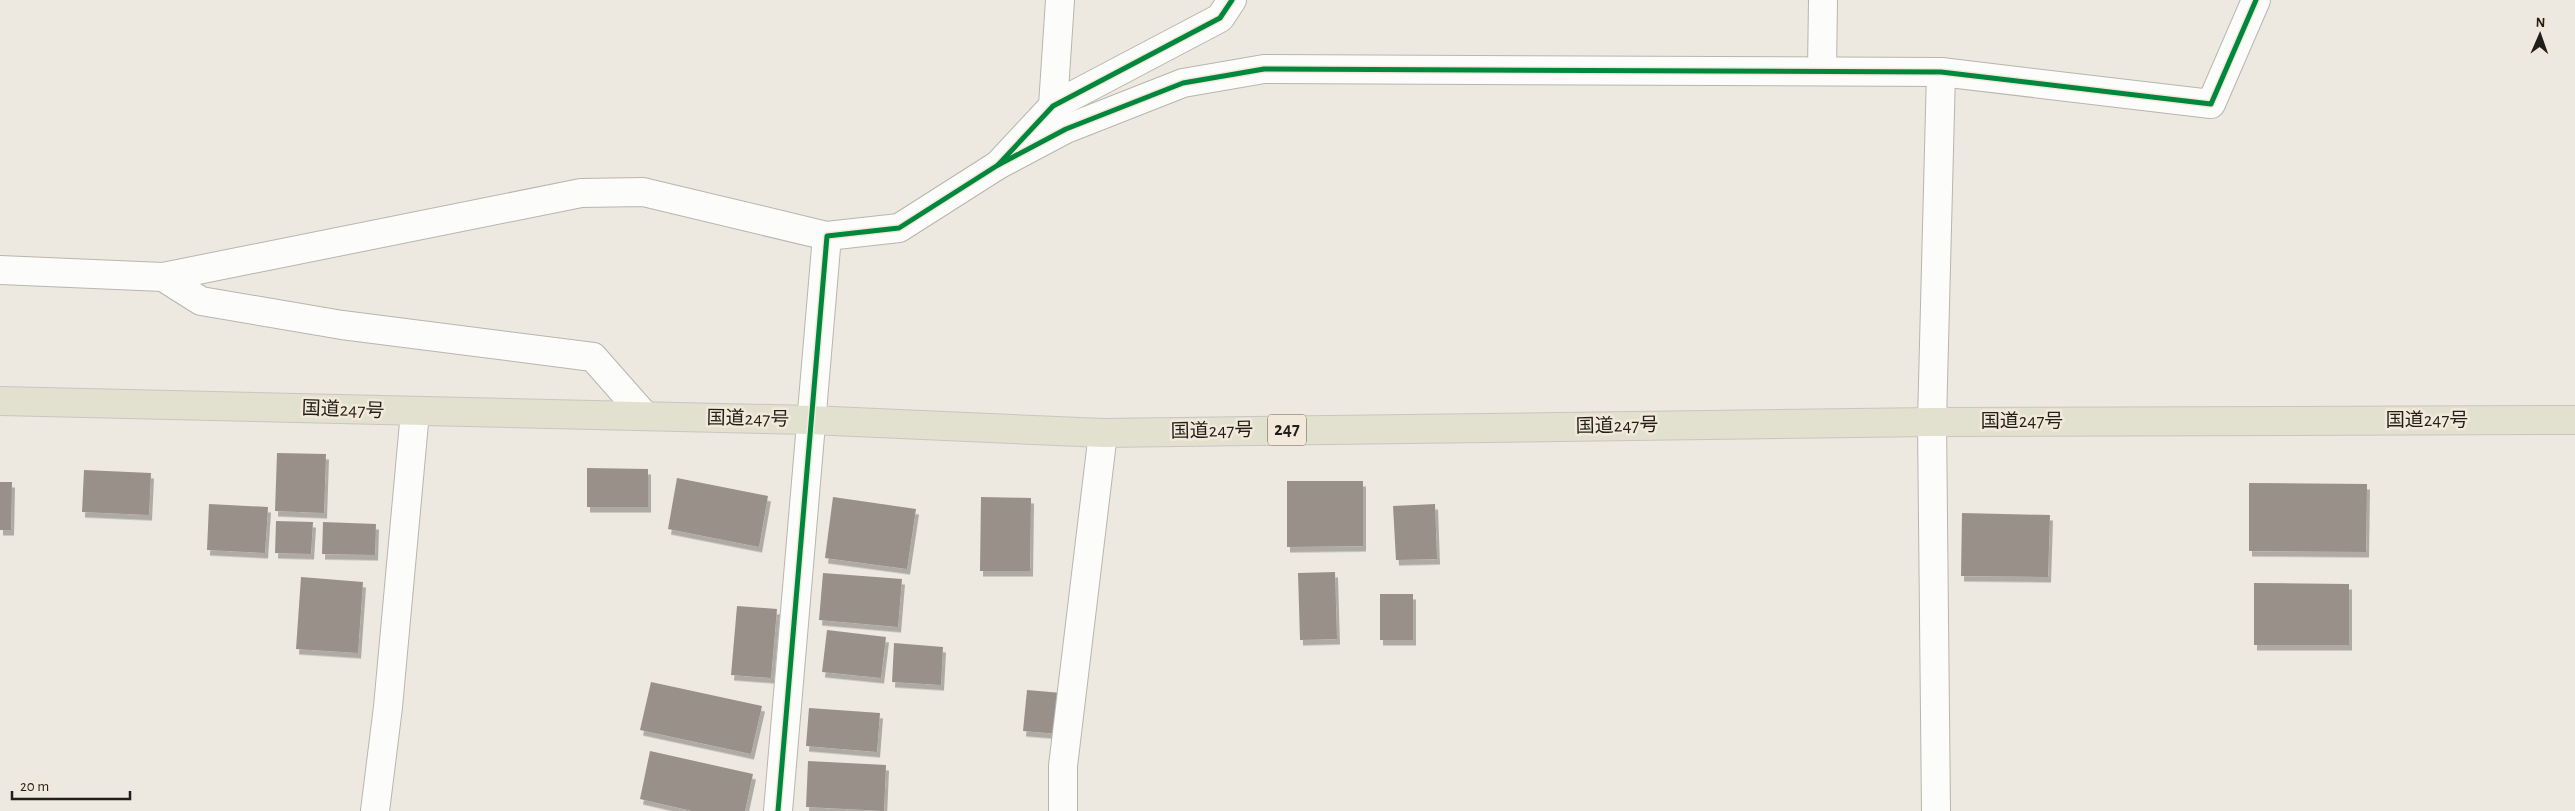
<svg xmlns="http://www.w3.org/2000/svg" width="2575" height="811" font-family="'Alegreya Sans','Noto Sans JP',sans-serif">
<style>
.building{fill:#999189;filter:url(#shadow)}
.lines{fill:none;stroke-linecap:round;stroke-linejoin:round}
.street-casing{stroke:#b9b5ae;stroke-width:30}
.highway-casing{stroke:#c8c6c1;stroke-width:30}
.street{stroke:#fcfcfa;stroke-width:28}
.highway{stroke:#e2e1d0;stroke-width:28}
.cycleway-casing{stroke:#f3e9da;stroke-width:8}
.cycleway{stroke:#00873e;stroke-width:5}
.labels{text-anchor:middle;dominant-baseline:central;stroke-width:5;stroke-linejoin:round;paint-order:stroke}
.shield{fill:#f3e9da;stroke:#615b53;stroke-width:1}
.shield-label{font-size:18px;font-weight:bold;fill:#221e19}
.street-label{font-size:19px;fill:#221e19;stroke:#f3e9da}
</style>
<defs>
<filter id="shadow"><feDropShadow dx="3" dy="5.5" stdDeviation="0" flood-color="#0004"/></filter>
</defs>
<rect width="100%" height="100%" fill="#ede8e0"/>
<g class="building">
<path d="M277 453 326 454 324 513 275 511Z"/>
<path d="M587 468 648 469V507H587Z"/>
<path d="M84 470 151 473 149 515 82 512Z"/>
<path d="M677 478 768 496 759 547 668 529Z"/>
<path d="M1287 481H1363V546L1287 547Z"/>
<path d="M0 482H12L11 530H0Z"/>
<path d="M2249 483 2367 484 2366 552 2249 551Z"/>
<path d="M833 497 916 509 907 569 825 558Z"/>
<path d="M981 497 1031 498 1030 571H980Z"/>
<path d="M209 504 268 507 265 553 207 550Z"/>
<path d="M1435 504 1437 559 1396 560 1393 506Z"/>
<path d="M1962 513 2050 515 2048 577 1961 576Z"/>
<path d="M276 521 313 522 311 554 275 553Z"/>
<path d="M323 522 376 524 375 555 322 554Z"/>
<path d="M1335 572 1337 639 1300 640 1298 573Z"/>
<path d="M823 573 902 579 898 627 819 620Z"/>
<path d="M301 577 363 582 358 653 296 649Z"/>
<path d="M2254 583 2349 584V645H2254Z"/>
<rect x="1380" y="594" width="33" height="46"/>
<path d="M737 606 777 609 771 678 731 675Z"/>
<path d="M827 630 886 637 881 678 822 672Z"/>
<path d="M894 643 943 647 941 685 892 682Z"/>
<path d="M651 682 762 706 751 754 640 730Z"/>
<path d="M1027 690 1062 693 1059 734 1023 731Z"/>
<path d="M809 708 880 713 877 752 806 746Z"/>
<path d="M650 751 753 774 745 811H692L640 799Z"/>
<path d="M808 761 886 765 884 811 806 807Z"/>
</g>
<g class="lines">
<g class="street-casing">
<g id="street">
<path d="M1822 71 1823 0"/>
<path d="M1053 106 1060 0"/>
<path d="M998 165 1066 129 1183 83 1264 69 1941 72 2211 104 2256 0"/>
<path d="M0 270 163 277 201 301 342 325 593 357 645 416"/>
<path d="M163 277 581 193 643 192 827 236"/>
<path d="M375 811 388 707 415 412"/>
<path d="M778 811 827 236 899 228 998 165 1053 106 1220 18 1232 0"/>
<path d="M1063 811V766L1103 433"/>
<path d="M1936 811 1932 422 1941 72"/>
</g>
</g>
<g class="highway-casing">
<path id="highway" d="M0 401 810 420 1103 433 1932 422 2575 420"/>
</g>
<use href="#street" class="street"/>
<use href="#highway" class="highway"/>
<g class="cycleway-casing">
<g id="cycleway">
<path d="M998 165 1066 129 1183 83 1264 69 1941 72 2211 104 2256 0"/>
<path d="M778 811 827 236 899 228 998 165 1053 106 1220 18 1232 0"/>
</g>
</g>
<use href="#cycleway" class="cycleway"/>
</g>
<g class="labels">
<rect class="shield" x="1268" y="414.5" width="38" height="31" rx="4"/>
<g class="shield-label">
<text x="1287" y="430">247</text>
</g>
<g class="street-label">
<text transform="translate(343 410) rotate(2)">国道247号</text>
<text transform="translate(748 419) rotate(1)">国道247号</text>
<text x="2427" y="420">国道247号</text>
<text x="2022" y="421">国道247号</text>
<text transform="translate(1617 426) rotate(-1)">国道247号</text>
<text transform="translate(1212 431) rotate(-1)">国道247号</text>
</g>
</g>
<g transform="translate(2540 35) rotate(2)" stroke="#f3e9da" stroke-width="4" paint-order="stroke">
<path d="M0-4L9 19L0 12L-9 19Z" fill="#221e19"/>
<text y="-8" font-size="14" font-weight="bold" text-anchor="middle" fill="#221e19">N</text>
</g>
<path d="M12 791v8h118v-8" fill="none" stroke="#221e19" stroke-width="2.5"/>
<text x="20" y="791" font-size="15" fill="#221e19" stroke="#f3e9da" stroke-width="4" paint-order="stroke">20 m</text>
</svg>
